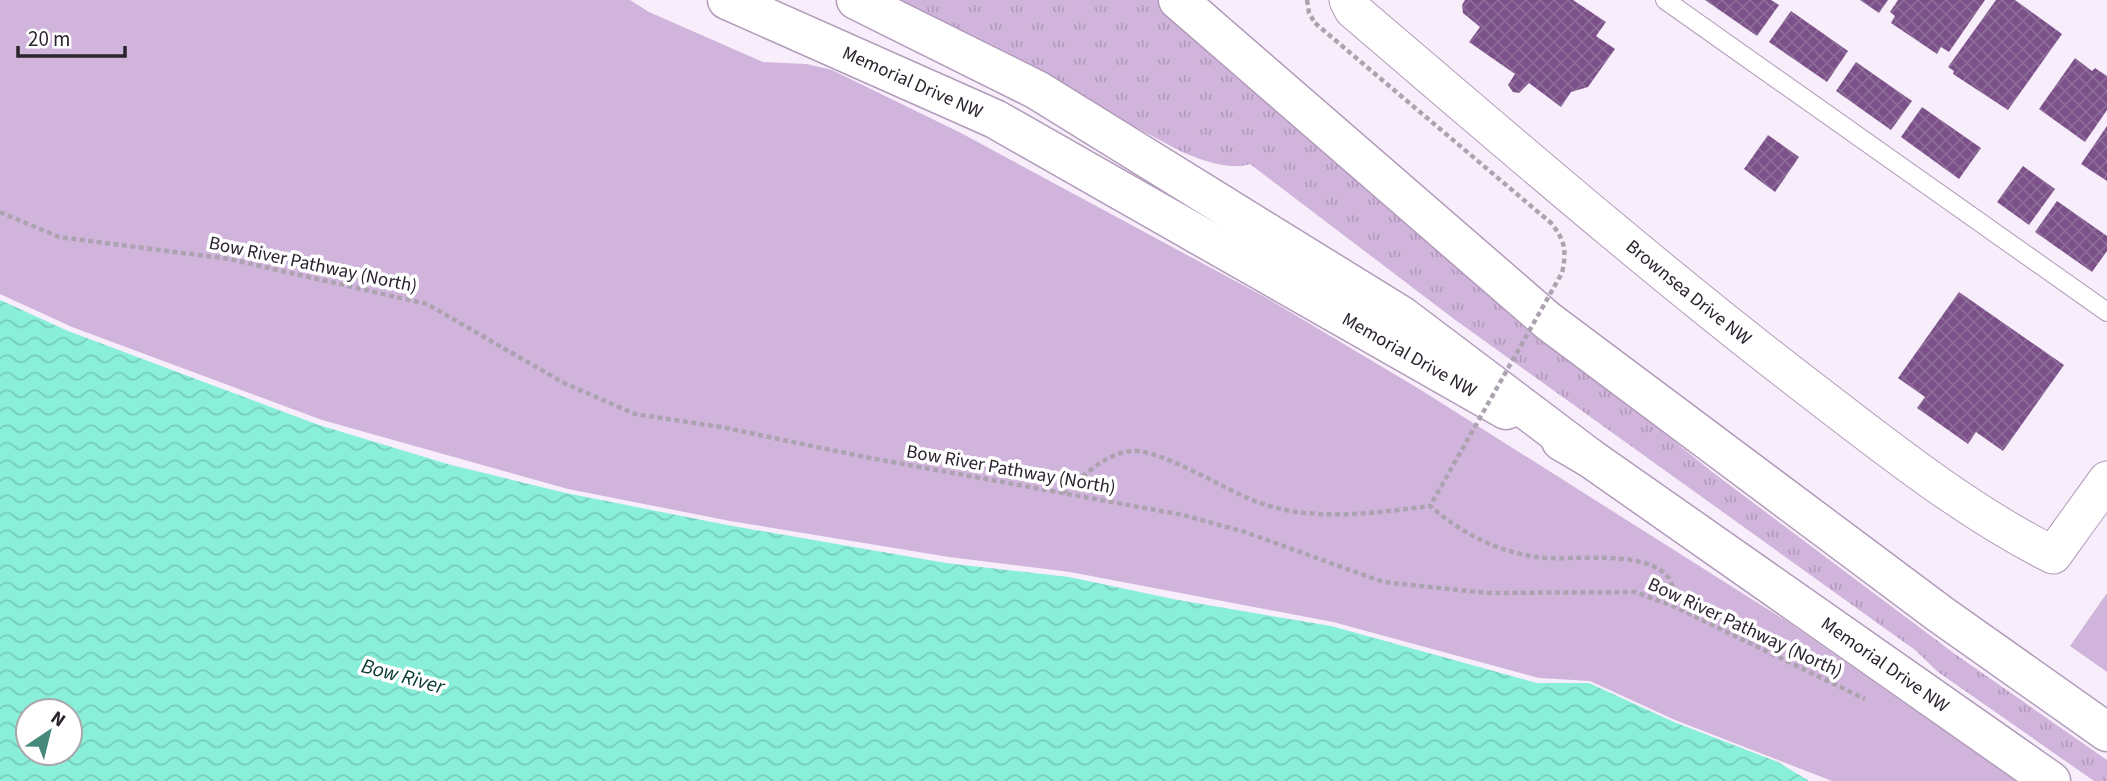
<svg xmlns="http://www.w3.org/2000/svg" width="2107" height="781" font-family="'Source Sans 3',sans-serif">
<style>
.grass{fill:url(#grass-tufts)}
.park{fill:#d1b4db}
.water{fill:url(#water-waves);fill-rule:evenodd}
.building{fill:url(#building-cross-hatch)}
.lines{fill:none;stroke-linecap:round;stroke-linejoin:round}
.lane-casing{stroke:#b19bb9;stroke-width:20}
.street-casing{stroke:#b19bb9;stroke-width:39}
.secondary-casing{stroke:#b19bb9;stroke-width:41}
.highway-casing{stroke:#b19bb9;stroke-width:41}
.path{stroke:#ada3b0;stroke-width:4.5;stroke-dasharray:5 3.5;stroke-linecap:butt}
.lane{stroke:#fff;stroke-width:18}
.street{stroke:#fff;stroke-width:37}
.secondary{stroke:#fff;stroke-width:38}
.highway{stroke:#fff;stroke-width:38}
.path-bridge{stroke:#ada3b0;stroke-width:4.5;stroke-dasharray:5 3.5;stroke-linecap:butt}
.labels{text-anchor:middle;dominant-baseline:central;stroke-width:7;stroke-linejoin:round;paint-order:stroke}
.street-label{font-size:19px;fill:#2b232e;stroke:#fff}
.water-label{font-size:21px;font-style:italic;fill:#05372f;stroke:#fff}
</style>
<defs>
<pattern id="grass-tufts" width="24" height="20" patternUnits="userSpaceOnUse" patternTransform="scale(1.75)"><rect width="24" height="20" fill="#d1b4db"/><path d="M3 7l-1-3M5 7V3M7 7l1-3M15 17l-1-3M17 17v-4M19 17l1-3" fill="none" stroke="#b49abc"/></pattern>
<pattern id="water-waves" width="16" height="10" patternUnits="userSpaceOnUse" patternTransform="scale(1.75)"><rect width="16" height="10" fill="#89efd9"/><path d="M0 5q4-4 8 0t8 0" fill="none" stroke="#76cdbb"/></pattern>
<pattern id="building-cross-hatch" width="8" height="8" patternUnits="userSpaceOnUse" patternTransform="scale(1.75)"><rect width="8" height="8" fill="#7c518a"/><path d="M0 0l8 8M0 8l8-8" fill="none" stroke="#8d6c98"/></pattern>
</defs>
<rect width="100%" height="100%" fill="#f8eefb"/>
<path class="grass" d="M898 0H1158L1614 392 1711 471 1955 654 2107 760V781H2094L1938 672 1915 650 1454 319 1250 164C1229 171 1201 160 1180 151Z"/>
<g class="park">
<path d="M0 0H630L649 12 763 62 807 64 832 70 961 133 1265 297 1421 390 1788 622 2016 781H1832L1675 720 1590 681 1539 678 1333 622 1070 572 949 557 730 521 568 489 322 420 72 327 0 294Z"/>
<path d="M2107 593V672L2070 646Z"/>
</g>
<path class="water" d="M0 300 68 331 319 425 451 465 566 493 727 525 946 563 1069 577 1178 600 1331 626 1537 683H1589L1674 722 1778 762 1809 781H0ZM70 711V753H28V711Z"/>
<g class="building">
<path d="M1465 0H1573L1606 22 1596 36 1615 49 1588 87 1571 92 1561 107 1529 83 1519 93 1513 92 1508 85 1515 74 1469 42 1480 27 1463 13 1462 5Z"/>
<path d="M1705 0H1771L1779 5 1757 36Z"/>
<path d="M1860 0H1888L1879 13Z"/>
<path d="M1898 0H1985L1949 52 1941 47 1937 54 1891 23 1895 16 1890 12Z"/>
<path d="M1996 0H2015L2062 34 2008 110 1953 74 1954 71 1948 67Z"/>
<path d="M1791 11 1848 51 1827 82 1769 42Z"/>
<path d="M2075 58 2092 71 2095 68 2107 76V110L2085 142 2039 109Z"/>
<path d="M1856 62 1912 101 1891 130 1836 91Z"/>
<path d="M1922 107 1981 148 1959 179 1901 137Z"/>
<path d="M2107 126V181L2081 164Z"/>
<path d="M1768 135 1799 157 1775 192 1744 169Z"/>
<path d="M2023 166 2055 189 2029 225 1997 202Z"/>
<path d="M2057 201 2107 236V251L2092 272 2035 232Z"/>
<path d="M1959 292 2064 365 2003 451 1976 432 1968 444 1917 408 1925 397 1898 378Z"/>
</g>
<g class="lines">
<g class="lane-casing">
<path id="lane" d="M1665 0 2107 312"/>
</g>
<g class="street-casing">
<g id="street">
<path id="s1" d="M1348 0 1353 10C1502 137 1649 265 1805 385 1882 444 1965 511 2053 555L2107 480"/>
</g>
</g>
<g class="secondary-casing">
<g id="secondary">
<path id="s2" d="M727 0 995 119 1506 410"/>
<path d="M1178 0 1548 321 1940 614 2107 732"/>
<path id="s3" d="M1561 441 1590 458 2051 781"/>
</g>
</g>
<g class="highway-casing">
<path id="highway" d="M856 0 1037 90 1402 316 1590 458"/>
</g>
<g class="path">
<path d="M1307 0 1309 13 1315 23"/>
<path d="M0 212 59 237 229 259 427 304 564 383 635 414 721 427 865 457 1183 515 1245 532 1383 582 1487 593 1635 592 1673 606 1865 699"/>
<path d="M1063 493C1082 478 1105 453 1131 451 1160 448 1228 492 1260 503 1314 522 1375 513 1430 506 1462 533 1493 550 1536 557 1572 563 1686 540 1673 606"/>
</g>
<use href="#lane" class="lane"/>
<use href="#street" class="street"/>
<use href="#secondary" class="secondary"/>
<use href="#highway" class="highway"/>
<path class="path-bridge" d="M1315 23 1551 223C1565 240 1567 251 1562 273L1430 506"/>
</g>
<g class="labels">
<g class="street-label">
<text stroke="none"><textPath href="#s2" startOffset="203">Memorial Drive NW</textPath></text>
<text transform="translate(313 265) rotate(12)">Bow River Pathway (North)</text>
<text stroke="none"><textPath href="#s1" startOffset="450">Brownsea Drive NW</textPath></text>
<text stroke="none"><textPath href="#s2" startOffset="770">Memorial Drive NW</textPath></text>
<text transform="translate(1011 470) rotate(10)">Bow River Pathway (North)</text>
<text transform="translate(1745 628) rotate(25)">Bow River Pathway (North)</text>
<text stroke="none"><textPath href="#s3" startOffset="394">Memorial Drive NW</textPath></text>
</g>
<g class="water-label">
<text transform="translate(403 676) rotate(15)">Bow River</text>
</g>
</g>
<g transform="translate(49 732) rotate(35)"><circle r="33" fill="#ffffff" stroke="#aaa7ab" stroke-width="2"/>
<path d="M0-5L12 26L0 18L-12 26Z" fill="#46897b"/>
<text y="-10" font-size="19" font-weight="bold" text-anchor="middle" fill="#2b232e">N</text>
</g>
<path d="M18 46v10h107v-10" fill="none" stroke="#2b232e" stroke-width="3.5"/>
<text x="28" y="46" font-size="21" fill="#2b232e" stroke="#ffffff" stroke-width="5" paint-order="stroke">20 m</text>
</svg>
